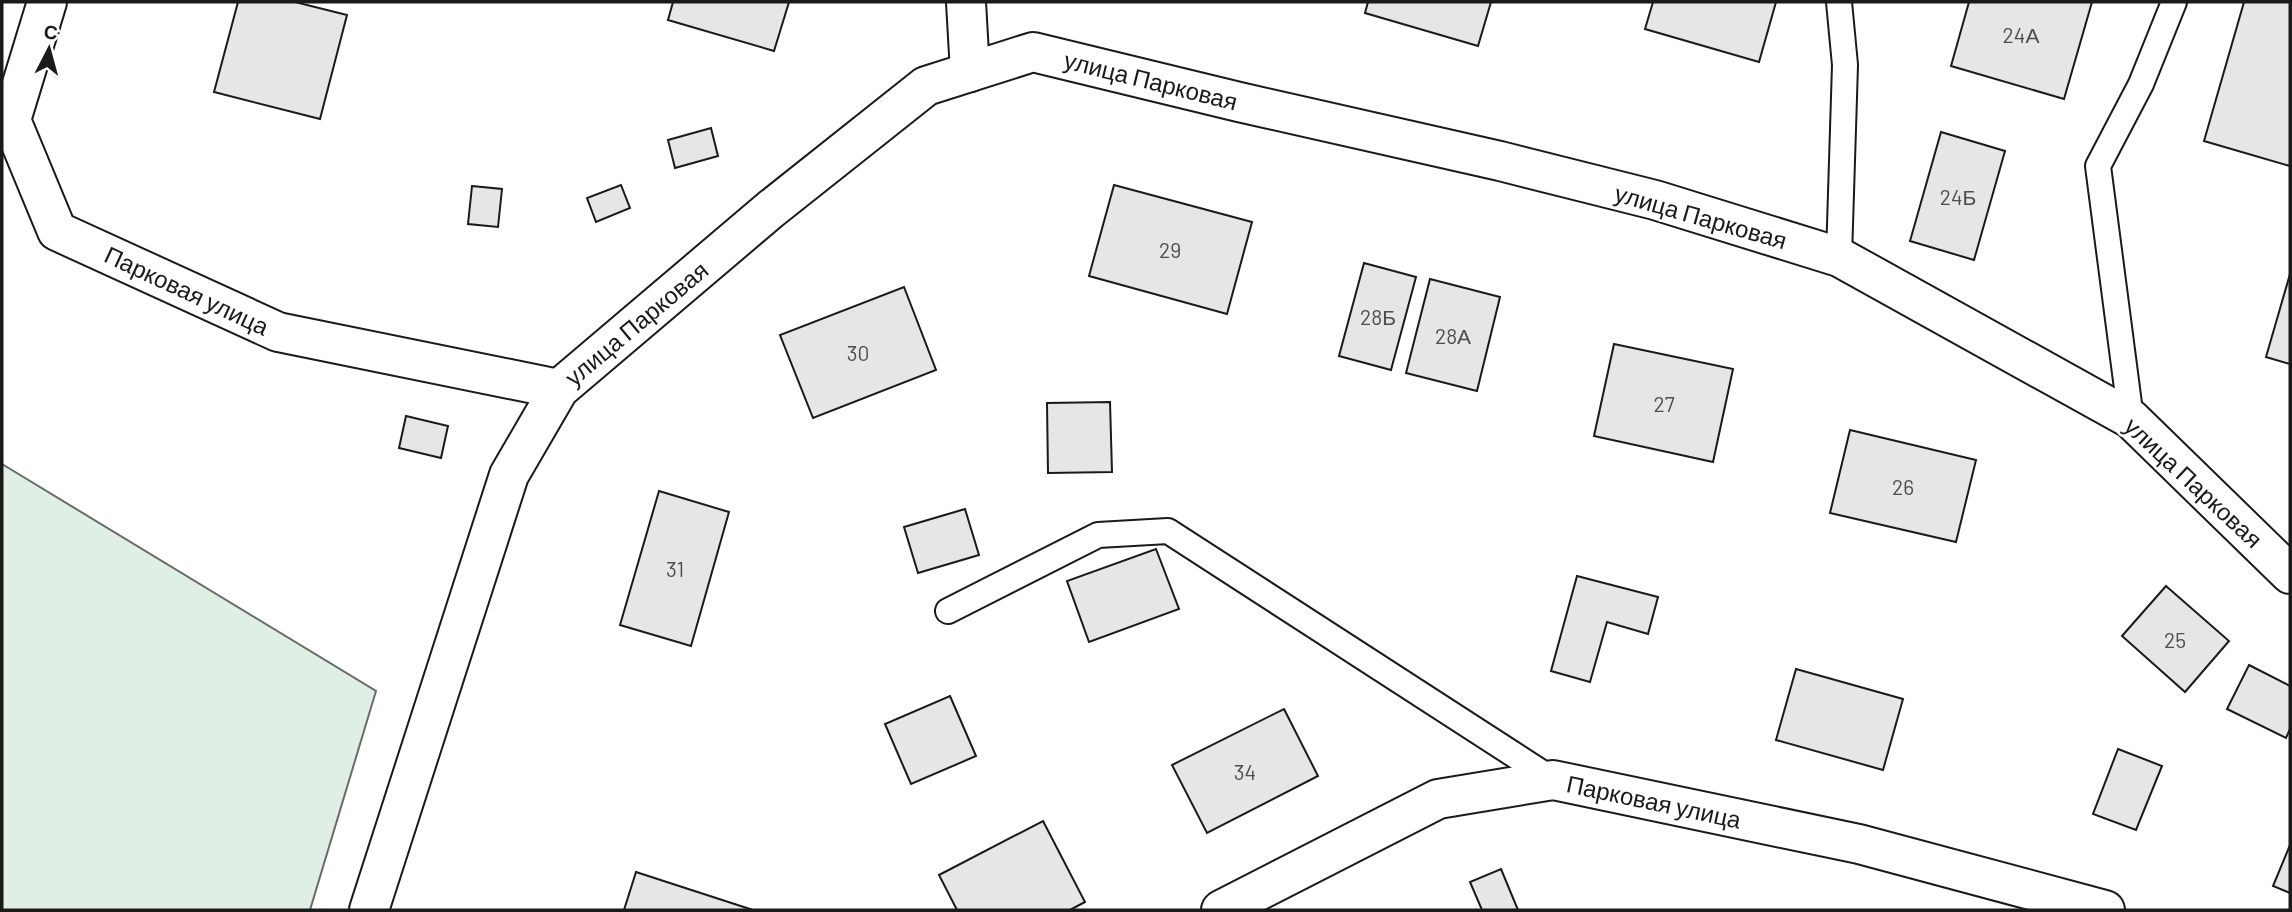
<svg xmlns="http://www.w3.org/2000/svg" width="2292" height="912" font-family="Barlow,sans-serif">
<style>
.green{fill:#e0efe3;stroke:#6a6a6a;stroke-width:2}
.building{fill:#e6e6e6;stroke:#1a1a1a;stroke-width:2}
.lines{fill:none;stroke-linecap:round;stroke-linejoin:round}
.service-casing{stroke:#1a1a1a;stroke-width:28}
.minor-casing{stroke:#1a1a1a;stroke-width:42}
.service{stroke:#fff;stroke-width:24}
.minor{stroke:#fff;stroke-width:38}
.labels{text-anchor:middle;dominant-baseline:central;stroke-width:5;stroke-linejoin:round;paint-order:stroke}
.number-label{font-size:21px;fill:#4d4d4d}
.street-label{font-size:24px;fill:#1a1a1a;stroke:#fff}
</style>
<rect width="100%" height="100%" fill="#fff"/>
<path class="green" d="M2 464 376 691 310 910H2Z"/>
<g class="building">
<path d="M238 2H295L347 15 320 119 214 92Z"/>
<path d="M673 2H789L774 51 668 20Z"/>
<path d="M1368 2H1491L1478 46 1365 13Z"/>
<path d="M1653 2H1776L1759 62 1645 29Z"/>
<path d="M1969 2H2092L2064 99 1951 66Z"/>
<path d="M2244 2H2290V166L2204 141Z"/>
<path d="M711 128 718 156 675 168 668 140Z"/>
<path d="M1941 132 2005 151 1974 260 1910 241Z"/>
<path d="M621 185 630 208 596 222 587 198Z"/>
<path d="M1114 185 1252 222 1227 314 1089 276Z"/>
<path d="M472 186 502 189 498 227 468 224Z"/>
<path d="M1364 263 1416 277 1391 370 1339 356Z"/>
<path d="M2290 274V364L2266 357Z"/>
<path d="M1430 279 1500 297 1477 391 1406 373Z"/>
<path d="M904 287 936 370 813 418 780 335Z"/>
<path d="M1614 344 1733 369 1713 462 1594 436Z"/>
<path d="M1110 402 1112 472 1048 473 1047 403Z"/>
<path d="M406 416 448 426 441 458 399 448Z"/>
<path d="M1850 430 1976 460 1956 542 1830 513Z"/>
<path d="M659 491 729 512 691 646 620 625Z"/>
<path d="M965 509 979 555 918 573 904 527Z"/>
<path d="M1156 549 1179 609 1089 642 1067 581Z"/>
<path d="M1577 576 1658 597 1648 634 1607 622 1590 682 1551 671Z"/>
<path d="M2166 586 2229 641 2185 692 2122 636Z"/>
<path d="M2249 665 2290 686V729L2286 738 2227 709Z"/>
<path d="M1796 669 1903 699 1883 770 1776 740Z"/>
<path d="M950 696 976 756 911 784 885 724Z"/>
<path d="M1284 709 1318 776 1207 833 1172 765Z"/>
<path d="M2118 749 2162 766 2136 830 2093 814Z"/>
<path d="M1043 821 1085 902 1070 910H957L939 875Z"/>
<path d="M2290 845V893L2273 886Z"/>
<path d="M1501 869 1518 910H1482L1470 882Z"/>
<path d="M636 872 753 910H624Z"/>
</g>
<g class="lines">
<g class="service-casing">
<g id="service">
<path d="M1839 2 1845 65 1839 257"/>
<path d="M2131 419 2098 166 2141 84 2174 2"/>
<path d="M948 611 1098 535 1168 531 1553 780"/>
</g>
</g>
<g class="minor-casing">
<g id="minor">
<path d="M47 2 11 120 57 231 278 332 559 389"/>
<path d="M966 2 970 72"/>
<path d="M369 910 509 475 559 389 771 209 926 86 1033 52 1239 102 1500 161 1655 200 1839 257 2131 419 2290 574"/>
<path d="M1221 910 1438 799 1553 780 1859 844 2105 910"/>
</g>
</g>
<use href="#service" class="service"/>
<use href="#minor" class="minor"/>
</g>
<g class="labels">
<g class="number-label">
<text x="2021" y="34">24А</text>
<text x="1958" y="196">24Б</text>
<text x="1170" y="249">29</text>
<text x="1378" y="316">28Б</text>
<text x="1453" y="335">28А</text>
<text x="858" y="352">30</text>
<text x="1664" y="403">27</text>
<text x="1903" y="486">26</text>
<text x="675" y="568">31</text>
<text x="2175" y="639">25</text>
<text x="1245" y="771">34</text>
</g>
<g class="street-label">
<text transform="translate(1151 80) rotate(14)">улица Парковая</text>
<text transform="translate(1701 216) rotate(16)">улица Парковая</text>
<text transform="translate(187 290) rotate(25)">Парковая улица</text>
<text transform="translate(636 323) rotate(-40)">улица Парковая</text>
<text transform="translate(2194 482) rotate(43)">улица Парковая</text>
<text transform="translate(1654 801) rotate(12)">Парковая улица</text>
</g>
</g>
<rect width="2292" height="912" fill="none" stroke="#1a1a1a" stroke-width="7"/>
<g transform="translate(49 49) rotate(6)" stroke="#ffffff" stroke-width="5" paint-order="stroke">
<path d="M0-5L12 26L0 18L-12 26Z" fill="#1a1a1a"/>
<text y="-10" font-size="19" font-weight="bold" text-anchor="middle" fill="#1a1a1a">С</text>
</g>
</svg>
